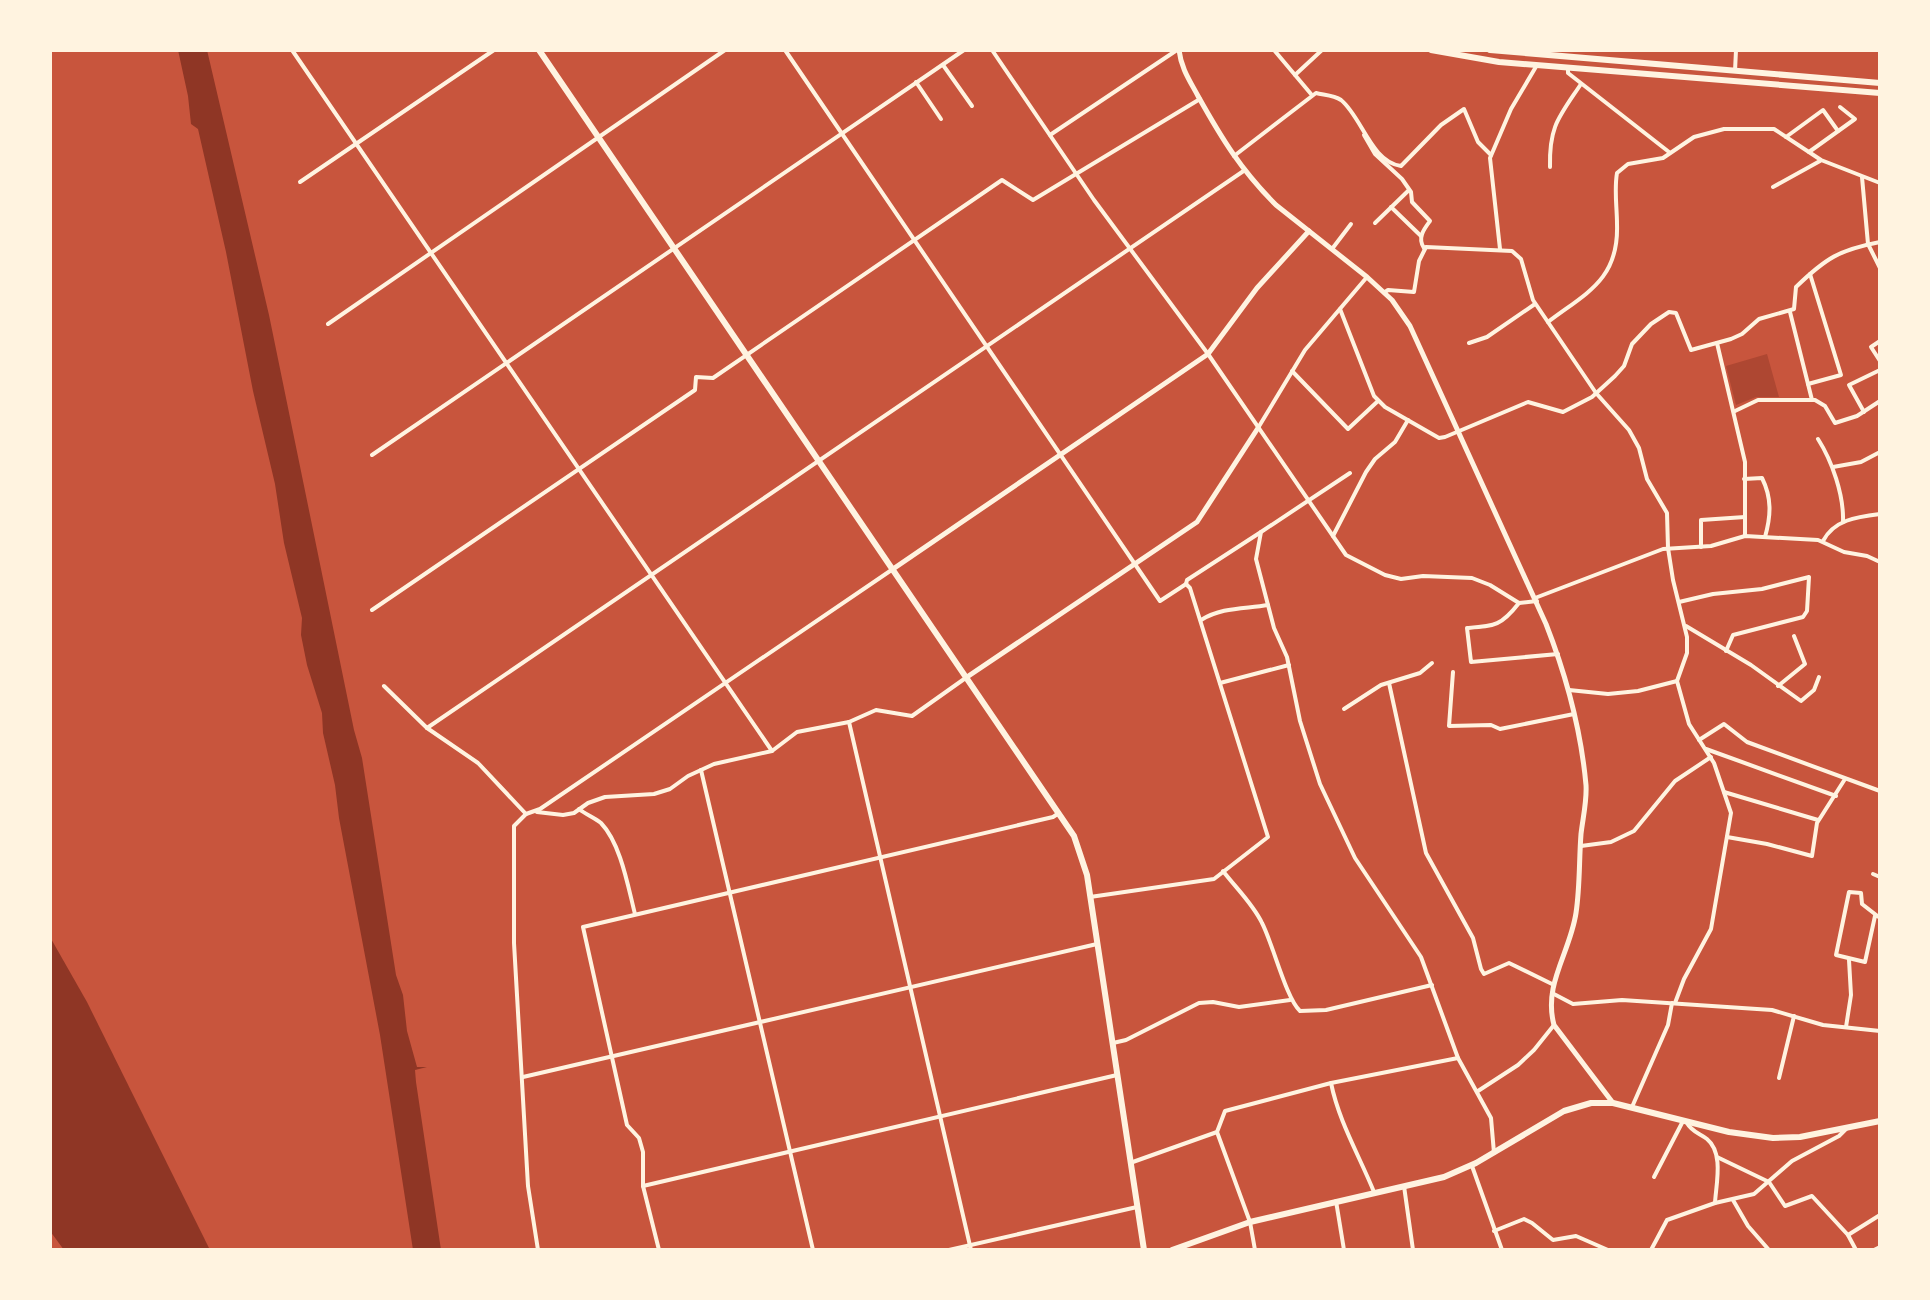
<svg xmlns="http://www.w3.org/2000/svg" width="1930" height="1300" font-family="'Sofia Sans Condensed',sans-serif">
<style>
.green{fill:#ae4732}
.water{fill:#8f3625}
.lines{fill:none;stroke-linecap:round;stroke-linejoin:round}
.minor{stroke:#fff3e0;stroke-width:4}
.tertiary{stroke:#fff3e0;stroke-width:5}
.primary{stroke:#fff3e0;stroke-width:6}
</style>
<rect width="100%" height="100%" fill="#c8553d"/>
<path class="green" d="M1767 354 1779 397H1756L1736 405 1726 366Z"/>
<g class="water">
<path d="M178 50H207L269 315 354 730 362 758 396 975 403 995 407 1031 417 1067H427L415 1070 416 1082 441 1250H413L380 1035 339 818 335 785 323 733 322 713 307 665 301 635 302 618 284 543 275 484 253 391 226 252 198 129 191 124 188 96Z"/>
<path d="M50 937 87 1002 210 1250H64L50 1231Z"/>
</g>
<g class="lines">
<g class="minor">
<path d="M292 50 772 751"/>
<path d="M785 50 1160 601 1183 586 1186 584 1190 588 1268 837 1214 879 1090 897"/>
<path d="M992 50 1094 200 1208 354 1346 555 1385 575 1401 579 1423 576 1472 578 1490 585 1519 603 1537 601"/>
<path d="M1274 50 1311 94"/>
<path d="M943 65 972 106"/>
<path d="M1568 68V73L1669 152"/>
<path d="M1735 71 1736 50"/>
<path d="M1295 75 1322 50"/>
<path d="M916 82 941 119"/>
<path d="M1050 135 1177 50"/>
<path d="M1364 135 1375 154 1402 179 1411 192 1412 202 1430 221C1424 229 1417 238 1424 248"/>
<path d="M1786 137 1823 110 1838 131"/>
<path d="M1809 152 1855 119 1840 107"/>
<path d="M1234 156 1316 93C1324 95 1334 95 1341 100 1362 117 1371 162 1401 166L1441 125 1464 109 1478 142 1491 155"/>
<path d="M1550 167C1549 126 1559 117 1581 84"/>
<path d="M1862 177 1868 244 1880 268"/>
<path d="M300 182 494 50"/>
<path d="M1773 187 1820 161"/>
<path d="M1391 207 1421 236"/>
<path d="M1375 223 1409 190"/>
<path d="M1332 249 1351 224"/>
<path d="M1500 249 1490 158 1511 109 1537 65"/>
<path d="M1385 292 1388 290 1414 292 1419 261 1426 247 1512 251 1521 259 1533 300 1596 393 1629 430 1639 448 1647 479 1667 513 1668 548 1673 580 1687 637V653L1677 681 1689 724 1714 763 1731 813 1711 929 1684 979 1675 1003"/>
<path d="M1340 309 1374 396 1385 407 1439 438 1445 437 1528 402 1563 412 1592 397 1615 376 1624 366 1632 344 1651 324 1669 312 1676 313 1691 350 1731 339 1742 334 1759 319 1794 309 1796 287C1826 258 1839 250 1880 242"/>
<path d="M1790 312 1812 400"/>
<path d="M1548 322C1586 293 1619 280 1617 224 1617 207 1614 190 1617 173L1628 164 1663 158 1694 137 1724 129H1774L1821 160 1880 183"/>
<path d="M328 324 725 50"/>
<path d="M1880 341 1871 347 1880 361"/>
<path d="M1469 343 1487 337 1535 304"/>
<path d="M1717 343 1745 462V536"/>
<path d="M1292 371 1348 429 1378 401"/>
<path d="M1808 384 1841 375 1810 274"/>
<path d="M1735 411 1758 400H1815L1825 406 1835 423 1857 416 1880 401"/>
<path d="M1864 412 1849 385 1880 370"/>
<path d="M1258 428 1305 350 1367 277"/>
<path d="M1818 439C1832 461 1844 495 1843 522"/>
<path d="M372 455 964 50"/>
<path d="M1833 467 1861 462 1880 452"/>
<path d="M1350 473 1261 532 1256 559 1274 628 1287 657 1300 721 1320 784 1355 858 1421 957 1458 1058 1491 1118 1494 1153"/>
<path d="M1744 479 1762 478C1772 498 1771 516 1765 537"/>
<path d="M1333 536 1366 472 1375 459 1395 442 1408 420"/>
<path d="M1823 541C1834 520 1856 517 1880 514"/>
<path d="M1701 547V520L1745 517"/>
<path d="M1186 584 1187 580 1261 532"/>
<path d="M1535 598 1663 549 1711 546 1745 536 1818 540 1844 552 1867 556 1880 562"/>
<path d="M1679 602 1713 594 1762 589 1809 577 1807 611 1803 617 1733 635 1726 651"/>
<path d="M1519 603C1501 626 1495 626 1467 628L1471 662 1558 654"/>
<path d="M372 610 695 390 696 377 713 378 1002 180 1033 200 1200 99"/>
<path d="M1201 620C1222 607 1244 609 1268 605"/>
<path d="M1686 626 1751 665 1801 701 1814 690 1819 677"/>
<path d="M1453 672 1449 726 1491 725 1500 729 1574 714"/>
<path d="M1220 683 1289 665"/>
<path d="M1389 683 1426 853 1473 938 1481 969 1484 974 1509 963 1552 984"/>
<path d="M384 686 427 728 478 763 526 814"/>
<path d="M1778 686 1805 664 1794 636"/>
<path d="M1569 690 1608 694 1638 691 1677 681"/>
<path d="M1344 709 1381 685 1420 673 1432 663"/>
<path d="M849 722 971 1250"/>
<path d="M427 728 1245 170"/>
<path d="M1699 740 1724 724 1747 742 1880 791"/>
<path d="M1706 749 1836 796"/>
<path d="M701 770 813 1250"/>
<path d="M1724 792 1818 820"/>
<path d="M579 809C585 814 595 818 601 823 621 844 628 887 635 914"/>
<path d="M537 812 563 815 574 813 588 803 605 797 654 794 670 789 688 776 714 764 772 751 797 732 849 722 876 710 912 716 967 677"/>
<path d="M1727 837 1767 844 1812 856 1817 823 1845 779"/>
<path d="M1581 846 1611 842 1634 831 1675 781 1711 757"/>
<path d="M1223 871C1236 888 1253 904 1262 923 1273 944 1286 998 1300 1011L1326 1010 1432 985"/>
<path d="M1873 874 1880 877"/>
<path d="M1875 916 1865 962 1836 955 1849 892 1861 893 1862 904 1880 918"/>
<path d="M1552 993 1573 1004 1622 1000 1772 1010 1823 1025 1880 1031"/>
<path d="M1846 1027 1851 995 1849 960"/>
<path d="M1113 1043 1126 1040 1199 1003 1213 1002 1239 1007 1290 1000"/>
<path d="M523 1077 1097 944"/>
<path d="M1779 1078 1794 1016"/>
<path d="M1331 1083C1339 1122 1359 1155 1374 1192"/>
<path d="M1478 1091 1518 1065 1534 1050 1554 1025"/>
<path d="M1632 1107 1668 1025 1672 1003"/>
<path d="M1687 1123C1692 1132 1699 1133 1707 1139 1724 1153 1716 1184 1715 1203"/>
<path d="M1217 1132 1250 1222 1255 1250"/>
<path d="M1717 1157 1769 1182 1785 1206 1812 1196 1848 1235 1856 1250"/>
<path d="M1130 1163 1217 1132 1225 1111 1331 1083 1458 1058"/>
<path d="M1472 1166 1502 1250"/>
<path d="M1654 1177 1683 1121"/>
<path d="M643 1186 1117 1075"/>
<path d="M1404 1186 1413 1250"/>
<path d="M1733 1200 1748 1226 1769 1250"/>
<path d="M1336 1201 1344 1250"/>
<path d="M1494 1231 1524 1219 1532 1223 1553 1240 1576 1236 1608 1250"/>
<path d="M1848 1235 1880 1215"/>
<path d="M538 1250 528 1186 514 943V826L526 814 540 809 893 569"/>
<path d="M659 1250 643 1186V1152L639 1138 627 1125 583 927 1053 817 1059 813"/>
<path d="M949 1250 1137 1207"/>
<path d="M1651 1250 1667 1220 1715 1203 1754 1194 1792 1161 1839 1136 1846 1129"/>
<path d="M1874 1250 1880 1247"/>
</g>
<g class="tertiary">
<path d="M1179 50C1181 68 1190 81 1198 96 1222 139 1241 170 1276 205L1367 277 1392 300 1410 326 1546 624C1566 675 1581 730 1586 785 1587 801 1583 817 1581 834 1579 860 1580 887 1576 913 1570 953 1543 984 1554 1025L1613 1103"/>
<path d="M893 569 1208 354 1257 288 1309 231"/>
<path d="M967 677 1197 522 1258 428"/>
</g>
<g class="primary">
<path d="M539 50 1074 836 1087 875 1144 1250"/>
<path d="M1431 50 1499 62 1880 93"/>
<path d="M1490 50 1880 83"/>
<path d="M1172 1250 1250 1222 1444 1177 1476 1163 1564 1111 1591 1103H1613L1729 1132 1773 1138 1800 1137 1880 1121"/>
</g>
</g>
<rect width="1930" height="1300" fill="none" stroke="#fff3e0" stroke-width="104"/>
</svg>
